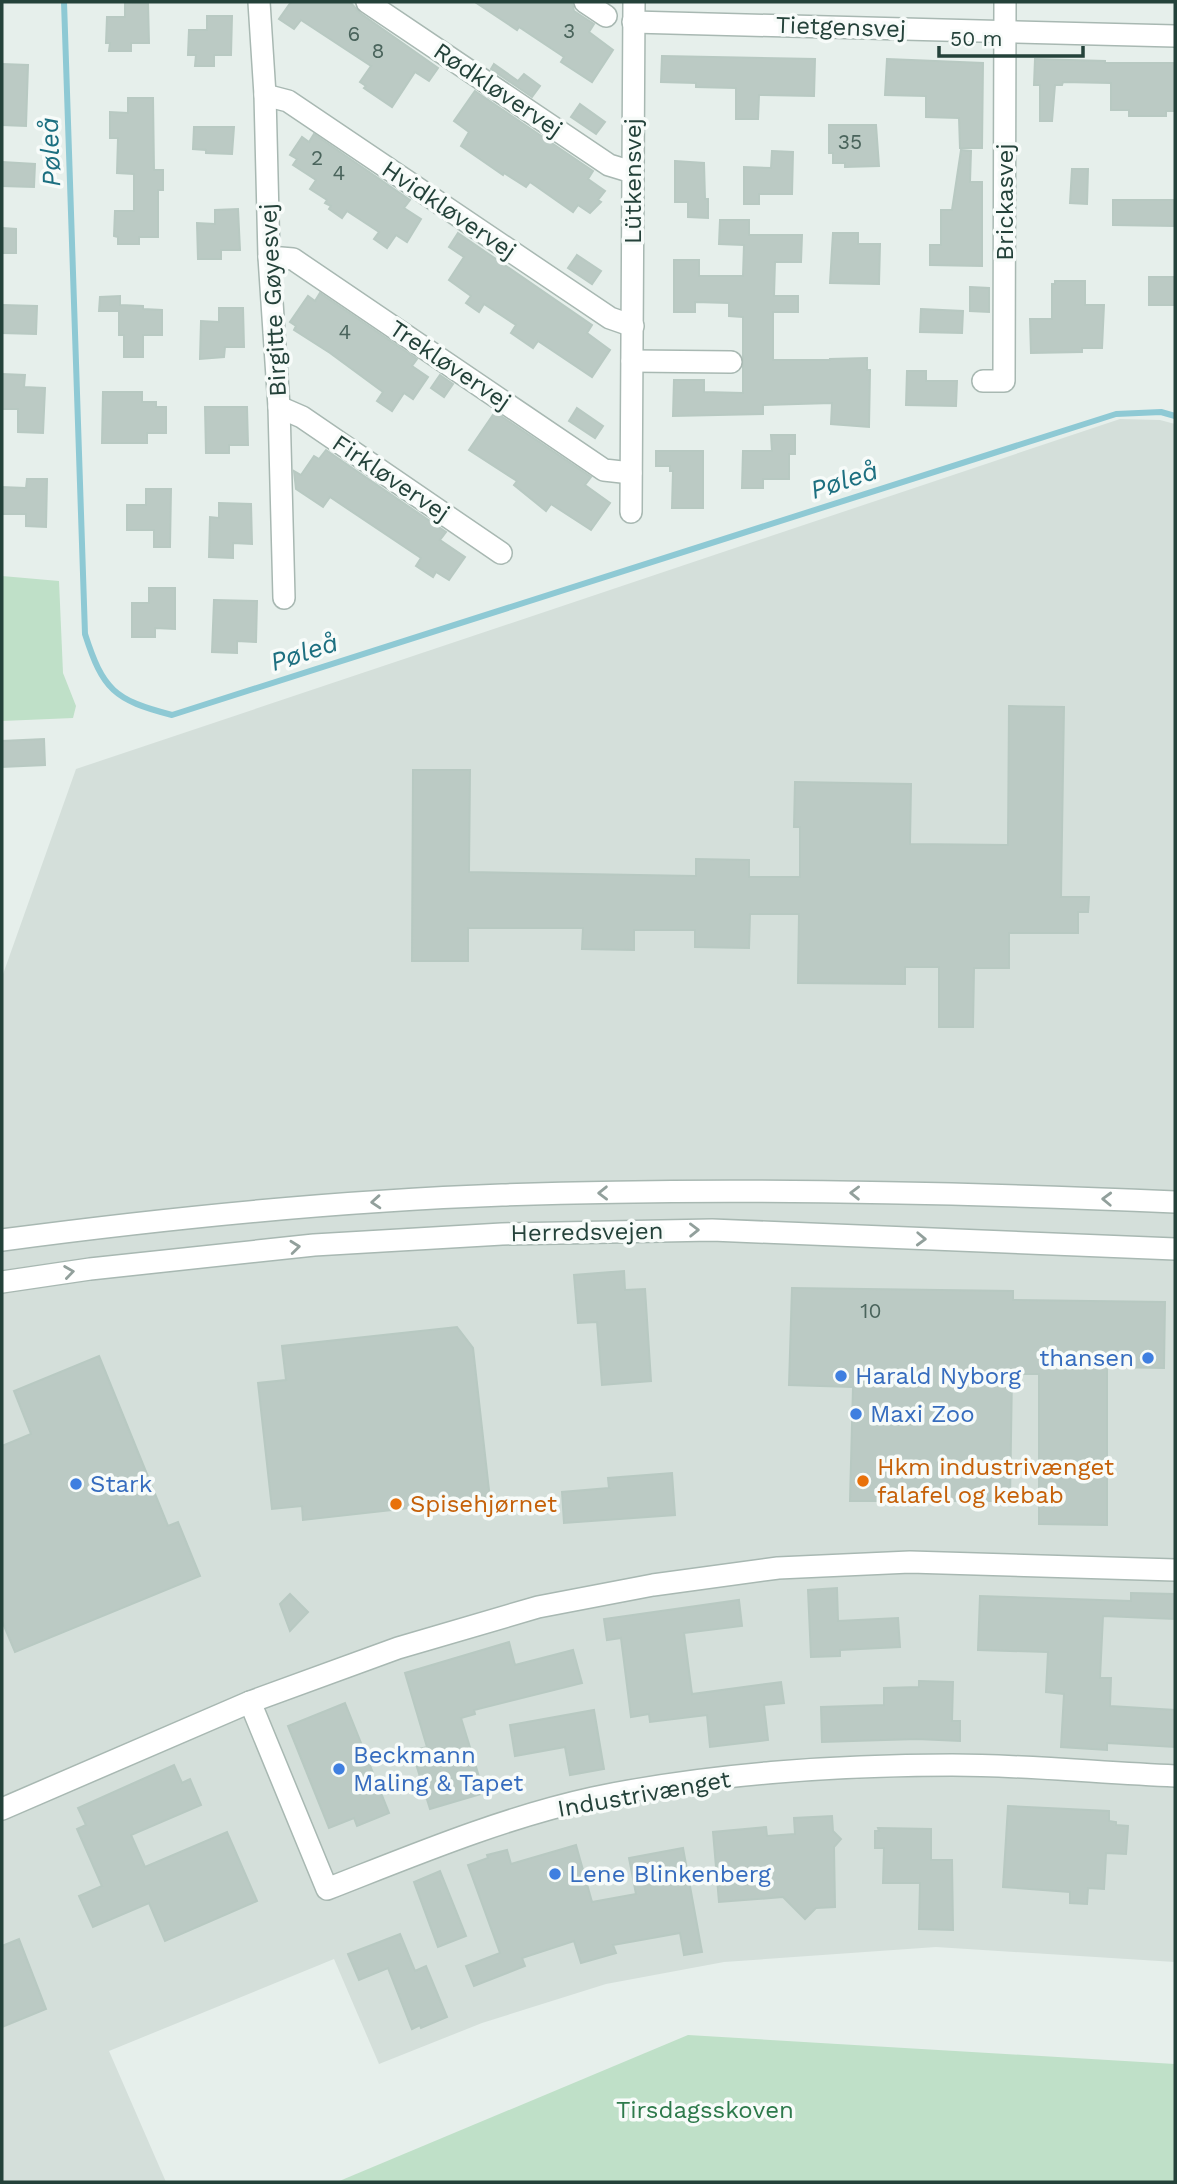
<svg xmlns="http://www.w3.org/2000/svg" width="1177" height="2184" font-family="'Work Sans',sans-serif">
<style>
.built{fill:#d4dfda}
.green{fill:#bfe0c8}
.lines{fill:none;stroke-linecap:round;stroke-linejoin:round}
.stream{stroke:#8ec9d4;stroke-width:6}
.building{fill:#bbcac4;stroke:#b8c9c2;stroke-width:2}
.minor-casing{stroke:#a8b8b2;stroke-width:24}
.tertiary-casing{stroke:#a8b8b2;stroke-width:24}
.minor{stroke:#fff;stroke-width:21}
.tertiary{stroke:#fff;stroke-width:21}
.oneway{stroke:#92a09c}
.shop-dot{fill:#3f7fe0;stroke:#f7fbf9;stroke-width:2.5}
.food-dot{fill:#e8710a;stroke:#f7fbf9;stroke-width:2.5}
.labels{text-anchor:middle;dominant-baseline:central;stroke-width:7;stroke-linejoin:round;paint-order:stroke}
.number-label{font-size:21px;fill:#4a645c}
.street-label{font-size:24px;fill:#24423a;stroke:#f7fbf9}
.shop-label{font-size:24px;fill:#366cbe;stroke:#f7fbf9;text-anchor:start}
.food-label{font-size:24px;fill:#c56008;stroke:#f7fbf9;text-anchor:start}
.park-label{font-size:24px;fill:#2d7a4b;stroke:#f7fbf9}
.water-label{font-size:26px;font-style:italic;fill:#1c6f80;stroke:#f7fbf9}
</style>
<rect width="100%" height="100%" fill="#e6efeb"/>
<path class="built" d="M1120 419 1160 420 1175 424V1962L936 1947 724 1962 606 1984 482 2023 379 2064 334 1959 109 2051 166 2182H2V977L76 769Z"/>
<g class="green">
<path d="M2 576 59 581 63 673 76 706 73 718 2 721Z"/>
<path d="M688 2035 1175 2064V2182H337Z"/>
</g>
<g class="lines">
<path class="stream" d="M64 2 85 634C103 690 114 700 172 715L1116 414 1161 412 1175 416"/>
</g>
<g class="building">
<path d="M125 2 148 3 149 43H131V51H109L110 43H106L107 17H125Z"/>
<path d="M291 2H350L360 13 438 68 429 81 415 72 392 107 364 88 366 86 360 82 371 66 301 20 294 29 279 19Z"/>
<path d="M475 2H572L574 11 594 24 589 32 613 50 592 82 561 62 564 57 519 27 517 30Z"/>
<path d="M207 16H232L231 55H214V66H195L196 55H188L189 30H207Z"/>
<path d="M662 56 815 59 814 96 759 95 758 119H736V88L696 87V83L661 82Z"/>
<path d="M887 59 983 63 982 148H960L959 118 926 117V96L885 95Z"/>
<path d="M1035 59 1105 61V63H1175V111H1166V116H1129V110H1111V83L1063 82 1062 85H1055L1052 121H1040V85H1034Z"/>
<path d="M2 64 28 65 26 126 2 125Z"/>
<path d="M494 64 518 81 524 74 540 86 532 97 491 69Z"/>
<path d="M475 91 593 171 588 179 605 191 598 200 601 202 590 213 578 205 573 212 530 182 526 187 504 173 503 175 461 146 469 132 454 121Z"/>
<path d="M128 98H153L154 170H163V190H158V237H139V244H118V237L114 236 115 211H134V174L117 173 118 138H110V112L128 113Z"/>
<path d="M580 104 605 122 596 134 571 117Z"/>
<path d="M829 125H876L879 166 845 167V163H833V153H829Z"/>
<path d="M194 127H234L232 154 206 153V150L193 149Z"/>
<path d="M314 134 410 200 404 208 421 219 407 242 396 235 387 248 374 239 379 232 347 211 342 218 329 209 331 206 325 203 327 200 310 189 316 180 293 165 297 159 290 155 302 137 309 142Z"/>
<path d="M961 150 971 151 970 182H982V266L930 265V245H941V210H952Z"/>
<path d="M772 151 793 152 792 194H759V204H744V167L771 168Z"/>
<path d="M675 161 704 163 705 199H708V218L688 217V202H675Z"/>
<path d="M2 162 35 164 34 187 2 186Z"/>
<path d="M1072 169H1088L1087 204 1070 203Z"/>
<path d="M1113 200H1174V226L1113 225Z"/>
<path d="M238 209 240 250H221V259H198L197 223 215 224V210Z"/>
<path d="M720 220H749V235H802L801 262H775L774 296H798V312H773V360H830V359L867 358V370H870L869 427 831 424 832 403 763 405V414L673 416 674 380H704V392L743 393V317L729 316V303L695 302V312H674V260H699V276H743L744 245 719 244Z"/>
<path d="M2 228 16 229V253H2Z"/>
<path d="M458 233 592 325 587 333 610 350 592 377 538 341 533 348 511 333 516 325 484 304 479 312 466 303 471 296 449 280 464 257 449 247Z"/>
<path d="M833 233H858V244H880L879 284 830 283Z"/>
<path d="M577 255 601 271 592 284 568 268Z"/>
<rect x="1149" y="277" width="26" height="28"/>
<path d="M1055 281H1085V305H1104L1102 348H1082V352L1031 353 1030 319H1052V284H1055Z"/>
<path d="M970 287 989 288V312L970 311Z"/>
<path d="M320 293 417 359 412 366 428 377 413 399 404 393 392 411 377 401 383 392 330 353 294 330 296 326 290 322 308 296 315 301Z"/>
<path d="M120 296V305L143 306V309L162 310V335H143V357H124V335H119V311H99L100 297Z"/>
<path d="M2 305 37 306 36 334 2 333Z"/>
<path d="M219 308H243L244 347H225L224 357 200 359 201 321 219 322Z"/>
<path d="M921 309 963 311 962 333 920 332Z"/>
<path d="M907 371H926V381H957L956 406 906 405Z"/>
<path d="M2 374 25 375 24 387 45 388 43 433 18 432V409H2Z"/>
<path d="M440 375 453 384 444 397 431 388Z"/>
<path d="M103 392H142V402H156V407H166V433H147V443H102Z"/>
<path d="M205 407H247L248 445H229V453H206Z"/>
<path d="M577 408 603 426 595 438 569 421Z"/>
<path d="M495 412 591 477 585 485 610 503 591 530 551 504 546 511 514 485 517 481 469 450Z"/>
<path d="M771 435H795V454H789V479H763V488H742L743 451H772Z"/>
<path d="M326 450 446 532 440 540 465 557 449 580 436 572 433 577 416 566 421 558 330 497 323 507 296 489 294 471 301 475 314 456 319 459Z"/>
<path d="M656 451H703V508H672L673 471H670V466H656Z"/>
<path d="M27 479H47L46 527 26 526V514H2V487L26 488Z"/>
<path d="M146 489H171L170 547H154V530H127V505H146Z"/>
<path d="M219 503 251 504 252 544 233 543V558L209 557 210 517 219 518Z"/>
<path d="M149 588H175V629L155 628V637H132V603H149Z"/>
<path d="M214 600 257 601 256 642 237 641V653L212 652Z"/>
<path d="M1009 706 1064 707 1061 897H1089L1088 912H1078V933H1009V968H974L973 1027H939V967H905V984L798 983 799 914H750L749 948 695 947V930H634V950L582 949 583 928H468V961H412L413 770H470L469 872 696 876V859L749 860V877H800V827H794L795 782 911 784 910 844 1008 845Z"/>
<path d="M44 739 45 765 2 767V741Z"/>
<path d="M624 1271 625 1290 645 1289 651 1381 602 1385 597 1322 578 1323 574 1275Z"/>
<path d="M792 1288 1013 1291V1300L1165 1302 1164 1368 1107 1367V1525L1039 1524V1374H1012L1010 1501H850L853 1387 789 1385Z"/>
<path d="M457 1327 473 1348 490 1499 303 1520 302 1506 272 1509 258 1383 286 1380 282 1346Z"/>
<path d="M99 1356 168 1526 178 1522 200 1576 15 1652 2 1621V1446L31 1434 14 1391Z"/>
<path d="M672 1473 675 1515 564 1523 562 1492 609 1488 608 1478Z"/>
<path d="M837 1588 838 1621 898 1618 900 1647 840 1650V1656L811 1657 808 1590Z"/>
<path d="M1131 1593 1175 1594V1619L1103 1616 1100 1678H1111L1110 1706 1175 1710V1747L1107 1743V1750L1061 1747 1064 1694 1046 1692 1048 1652 978 1650 980 1596 1131 1601Z"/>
<path d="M290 1594 308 1612 290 1631 280 1604Z"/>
<path d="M739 1600 742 1626 684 1633 692 1694 781 1682 784 1703 764 1705 768 1740 710 1747 707 1715 650 1722 649 1714 631 1717 621 1638 607 1640 604 1619Z"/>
<path d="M509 1642 515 1665 573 1650 582 1683 474 1710 475 1714 461 1718 484 1793 430 1809 412 1751 427 1747 405 1673Z"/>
<path d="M919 1681 953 1682 952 1721H960V1741L917 1739 822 1742 821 1707 884 1705V1688L919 1687Z"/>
<path d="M345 1703 389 1813 357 1826 354 1818 329 1828 288 1726Z"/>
<path d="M594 1710 604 1769 570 1775 565 1747 515 1756 510 1725Z"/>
<path d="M174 1765 182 1783 190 1779 201 1805 131 1835 145 1867 227 1832 257 1901 165 1941 149 1903 93 1927 79 1896 102 1886 77 1829 86 1825 78 1808Z"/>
<path d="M1008 1806 1109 1811V1821L1116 1822V1825L1128 1826 1126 1854 1106 1853 1104 1889 1088 1888 1087 1904 1070 1903V1892L1003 1887Z"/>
<path d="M832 1816 833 1831 841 1839 834 1847 835 1907 816 1908 805 1919 783 1897 719 1902 713 1832 766 1827 767 1836 795 1834 794 1818Z"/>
<path d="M878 1828 931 1829V1860H952L953 1930 919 1929 920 1883H883L884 1848H875V1831H879Z"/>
<path d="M576 1845 592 1902 636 1894 629 1858 683 1848 702 1952 684 1955 680 1933 613 1945 616 1953 581 1963 574 1941 522 1958 525 1966 474 1986 466 1966 500 1953 468 1865 488 1858 487 1855 507 1850 511 1864Z"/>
<path d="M440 1871 466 1936 438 1947 414 1882Z"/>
<path d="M400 1934 415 1971 426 1966 447 2017 421 2028 420 2025 412 2029 388 1968 359 1980 348 1954Z"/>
<path d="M19 1939 46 2009 2 2027V1946Z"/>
</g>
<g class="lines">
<g class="minor-casing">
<g id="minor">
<path d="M259 2 265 95 269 257 279 407 284 598"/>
<path d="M367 2 609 165 632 172"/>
<path d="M585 2 606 16"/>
<path d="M633 22 1175 36"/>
<path d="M265 95 288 101 610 318 633 326"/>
<path d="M269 257 293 259 604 470 631 473"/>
<path d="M632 361 731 362"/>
<path d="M983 381H1004L1005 2"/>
<path d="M279 407 302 417 501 553"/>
<path d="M631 512 634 2"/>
<path d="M250 1702 327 1889C414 1855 502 1818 593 1798 706 1774 837 1765 952 1765 1027 1765 1101 1773 1175 1776"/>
<path d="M2 1809 250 1702 398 1648 538 1607 653 1585 778 1568 910 1562 1175 1570"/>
</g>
</g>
<g class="tertiary-casing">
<g id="tertiary">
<path d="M2 1240C168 1218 334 1201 502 1195 726 1187 951 1192 1175 1202"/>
<path d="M2 1282 90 1269 314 1245 502 1234 712 1230 1175 1249"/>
</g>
</g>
<use href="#minor" class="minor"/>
<use href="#tertiary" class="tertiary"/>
</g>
<defs><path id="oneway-chevron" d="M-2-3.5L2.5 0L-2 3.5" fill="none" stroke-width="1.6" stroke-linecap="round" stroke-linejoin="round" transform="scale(1.75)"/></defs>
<g class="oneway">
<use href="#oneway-chevron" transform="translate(603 1193) rotate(179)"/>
<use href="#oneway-chevron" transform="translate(855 1193) rotate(-179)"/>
<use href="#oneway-chevron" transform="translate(1107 1199) rotate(-178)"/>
<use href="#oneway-chevron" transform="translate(376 1202) rotate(176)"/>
<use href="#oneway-chevron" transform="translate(694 1230) rotate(-1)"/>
<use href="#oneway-chevron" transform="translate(921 1239) rotate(2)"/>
<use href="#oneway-chevron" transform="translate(295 1247) rotate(-6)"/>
<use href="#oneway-chevron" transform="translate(69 1272) rotate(-8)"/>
</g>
<g class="shop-dot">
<circle cx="1148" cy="1358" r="7"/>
<circle cx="841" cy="1376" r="7"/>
<circle cx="856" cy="1414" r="7"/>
<circle cx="76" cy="1484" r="7"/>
<circle cx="339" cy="1769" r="7"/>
<circle cx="555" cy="1874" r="7"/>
</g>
<g class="food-dot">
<circle cx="863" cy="1481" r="7"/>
<circle cx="396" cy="1504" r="7"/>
</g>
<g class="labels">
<g class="number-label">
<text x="569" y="30">3</text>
<text x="354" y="33">6</text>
<text x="378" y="50">8</text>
<text x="850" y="141">35</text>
<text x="317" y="157">2</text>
<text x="339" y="172">4</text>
<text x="345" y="331">4</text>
<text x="871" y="1310">10</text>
</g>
<g class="street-label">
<text transform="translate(841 27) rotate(2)">Tietgensvej</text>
<text transform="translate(498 90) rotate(34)">Rødkløvervej</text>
<text transform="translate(633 181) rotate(-90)">Lütkensvej</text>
<text transform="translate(1005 202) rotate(-90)">Brickasvej</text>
<text transform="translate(449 210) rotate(34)">Hvidkløvervej</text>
<text transform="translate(273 300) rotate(-93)">Birgitte Gøyesvej</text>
<text transform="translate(450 365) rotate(34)">Trekløvervej</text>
<text transform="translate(391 478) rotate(34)">Firkløvervej</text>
<text transform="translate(587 1232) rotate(-1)">Herredsvejen</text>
<text transform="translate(644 1794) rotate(-10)">Industrivænget</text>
</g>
<g class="shop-label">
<text x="1134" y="1358" text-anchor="end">thansen</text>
<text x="855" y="1376">Harald Nyborg</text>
<text x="870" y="1414">Maxi Zoo</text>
<text x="90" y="1484">Stark</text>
<text x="353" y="1755">Beckmann<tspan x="353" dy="28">Maling &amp; Tapet</tspan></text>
<text x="569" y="1874">Lene Blinkenberg</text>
</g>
<g class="food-label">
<text x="877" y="1467">Hkm industrivænget<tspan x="877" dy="28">falafel og kebab</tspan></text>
<text x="410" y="1504">Spisehjørnet</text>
</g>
<g class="park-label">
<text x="705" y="2110">Tirsdagsskoven</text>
</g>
<g class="water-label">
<text transform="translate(50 152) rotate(-92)">Pøleå</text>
<text transform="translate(844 480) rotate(-18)">Pøleå</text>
<text transform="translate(304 652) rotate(-18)">Pøleå</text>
</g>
</g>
<rect width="1177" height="2184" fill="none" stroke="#24423a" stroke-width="7"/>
<path d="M939 46v10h144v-10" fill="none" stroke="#24423a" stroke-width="3.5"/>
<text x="950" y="46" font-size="21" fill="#24423a" stroke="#f7fbf9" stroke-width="5" paint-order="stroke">50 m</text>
</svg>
